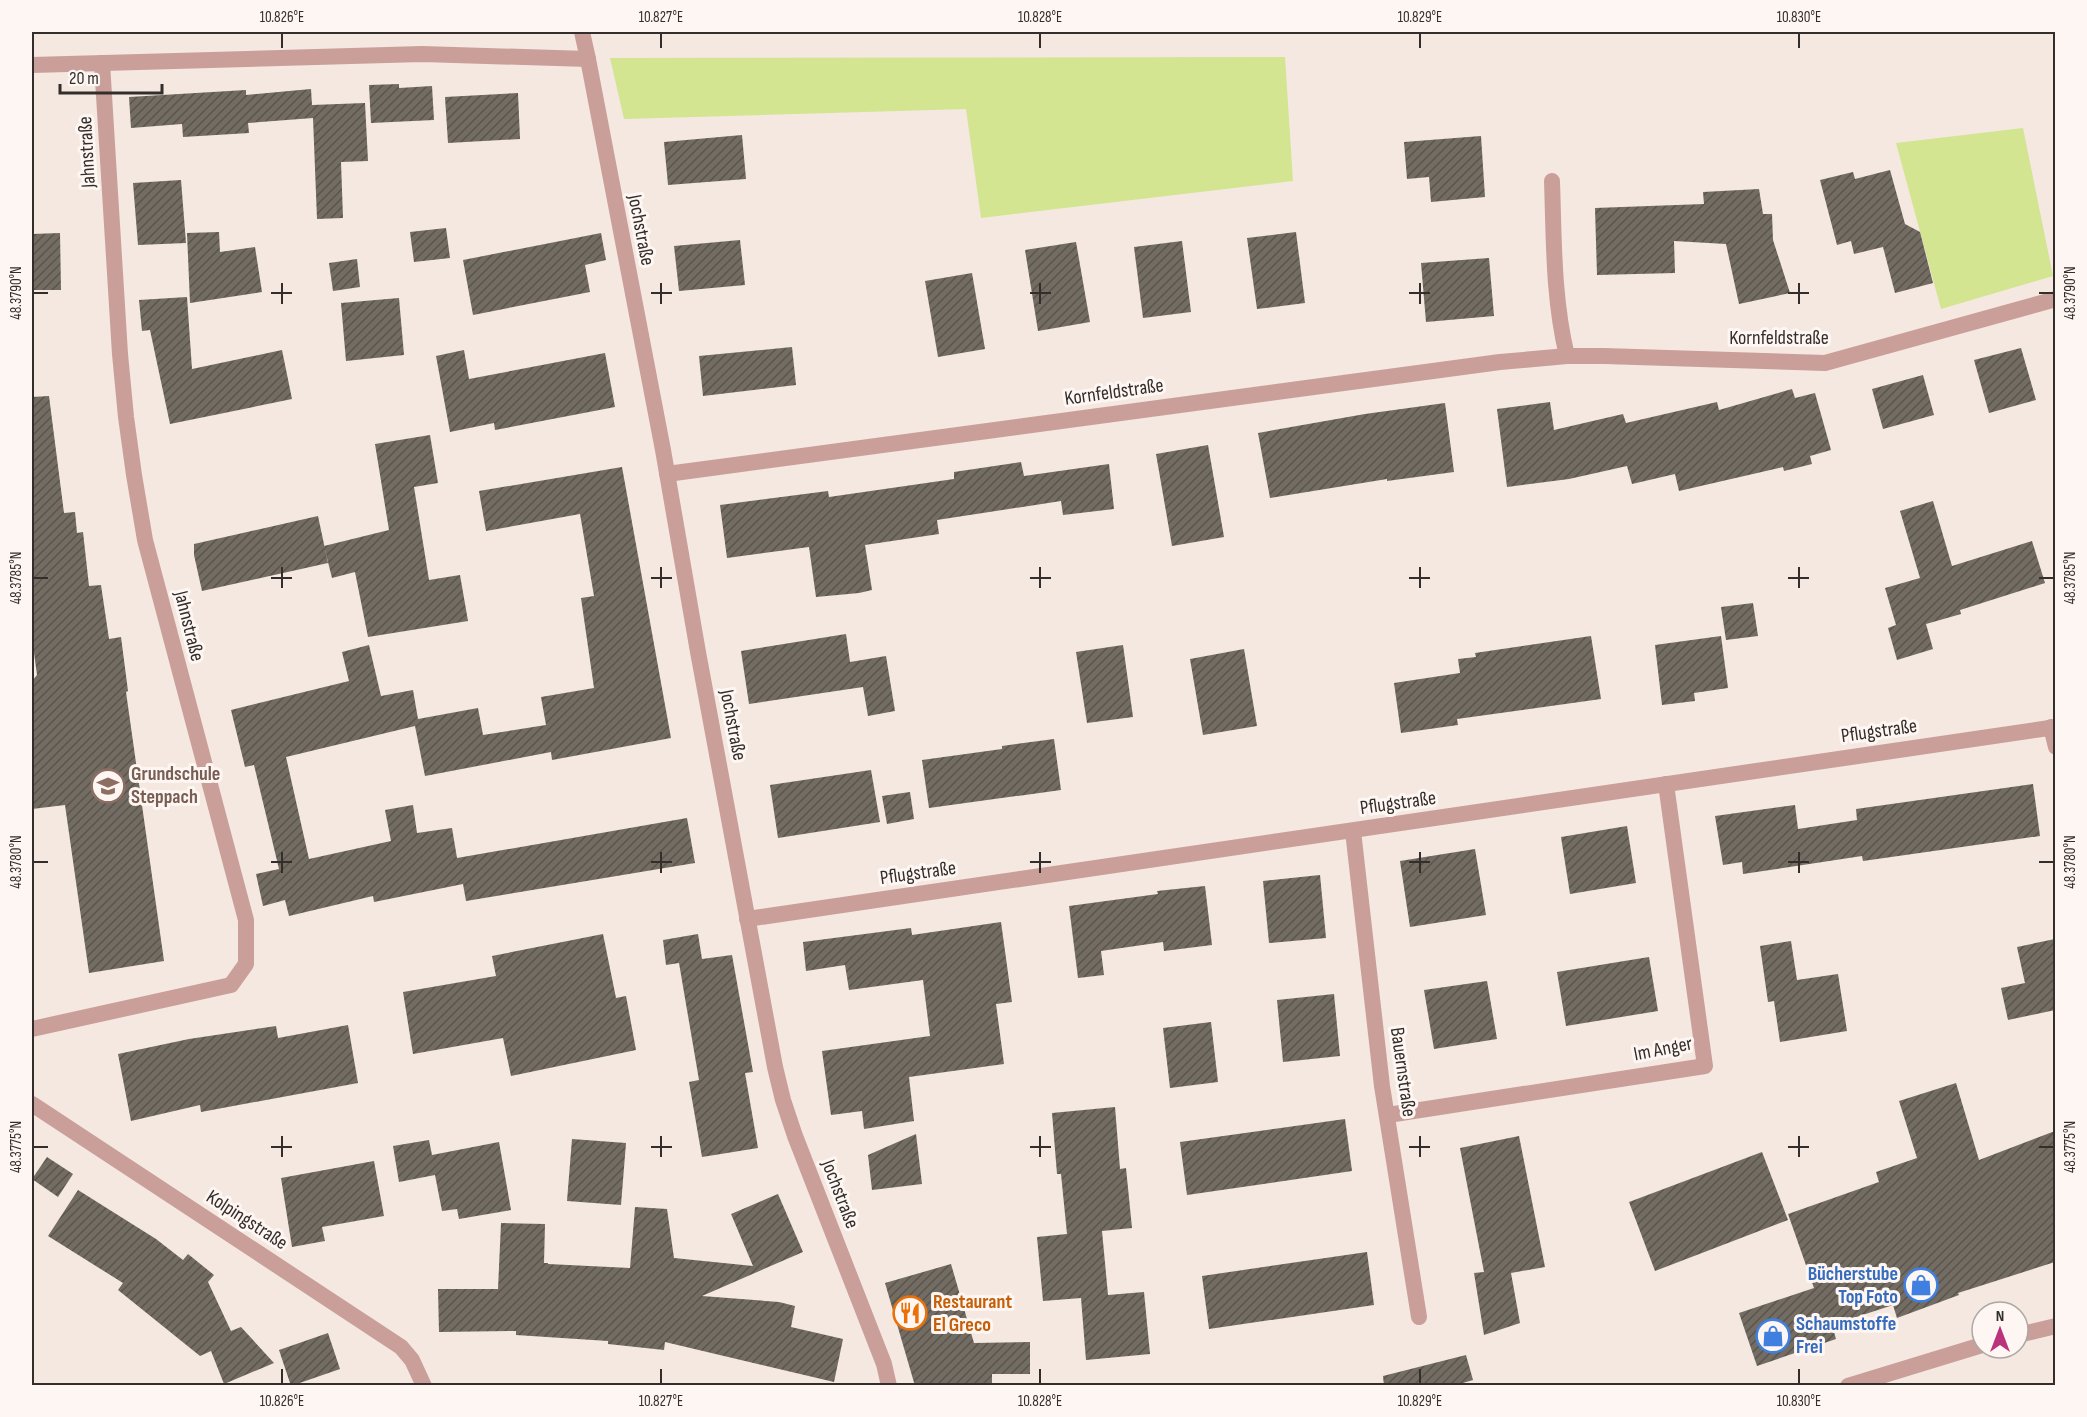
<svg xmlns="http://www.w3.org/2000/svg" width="2087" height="1417" font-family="'Sofia Sans Condensed',sans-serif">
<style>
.green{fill:#d3e590}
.building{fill:url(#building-hatch)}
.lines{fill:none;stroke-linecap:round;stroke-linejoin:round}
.minor{stroke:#ca9f9a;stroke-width:16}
.tertiary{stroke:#ca9f9a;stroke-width:16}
.ticks{fill:none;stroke:#332e2b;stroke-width:2}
.labels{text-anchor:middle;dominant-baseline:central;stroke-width:6;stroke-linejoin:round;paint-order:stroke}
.street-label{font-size:20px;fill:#332e2b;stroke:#fef6f2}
.education-label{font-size:20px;font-weight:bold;fill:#785e54;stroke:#fef6f2;text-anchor:start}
.shop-label{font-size:20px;font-weight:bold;fill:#366cbe;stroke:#fef6f2;text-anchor:end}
.food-label{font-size:20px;font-weight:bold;fill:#c56008;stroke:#fef6f2;text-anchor:start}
.neatline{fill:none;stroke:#332e2b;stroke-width:2}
.ticks-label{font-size:15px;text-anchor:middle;fill:#332e2b}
</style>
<defs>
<pattern id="building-hatch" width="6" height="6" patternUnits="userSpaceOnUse" patternTransform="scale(1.5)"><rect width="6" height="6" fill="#736c63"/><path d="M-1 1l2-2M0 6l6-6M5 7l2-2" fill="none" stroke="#5a544e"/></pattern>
</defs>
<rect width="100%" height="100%" fill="#f4e8e1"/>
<g class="green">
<path d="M1285 57 1293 181 981 218 966 109 624 119 610 58Z"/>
<path d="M2023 128 2053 276 1941 309 1896 143Z"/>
</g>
<g class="building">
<path d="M399 84V88L432 86 434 120 371 123 369 85Z"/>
<path d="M311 89 312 105 365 103 368 161 341 162 343 218 317 219 313 118 248 123 249 133 183 137 182 124 131 128 129 97 246 90V95Z"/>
<path d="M518 93 520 139 448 143 445 97Z"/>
<path d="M742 135 746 179 668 185 664 142Z"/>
<path d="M1481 136 1485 197 1431 202 1429 177 1407 179 1404 142Z"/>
<path d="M1890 170 1905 224 1920 232 1933 283 1895 293 1883 247 1854 254 1851 241 1837 245 1820 180 1853 172 1855 179Z"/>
<path d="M181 180 186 243 138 245 133 183Z"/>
<path d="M1759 189 1763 214H1772L1773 240 1790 293 1739 304 1726 244 1674 241 1675 273 1597 275 1595 208 1704 204 1703 192Z"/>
<path d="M446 228 450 258 414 262 410 232Z"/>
<path d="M219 232 220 252 255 247 262 292 190 303 187 233Z"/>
<path d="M1296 232 1305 303 1257 309 1247 238Z"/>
<path d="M60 233 61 290H32V234Z"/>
<path d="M601 233 606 260 585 265 590 292 473 315 463 260Z"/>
<path d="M740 240 745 285 679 291 674 246Z"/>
<path d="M1182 241 1191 312 1143 318 1134 247Z"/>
<path d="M1076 242 1090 322 1038 331 1025 250Z"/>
<path d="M1489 258 1494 316 1426 322 1421 263Z"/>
<path d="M357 259 360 287 333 291 329 263Z"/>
<path d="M972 273 985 349 938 357 925 281Z"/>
<path d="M187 297 192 369 282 350 292 399 170 424 150 330 142 331 139 300Z"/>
<path d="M399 298 404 355 346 361 341 303Z"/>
<path d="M792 347 796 385 703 396 699 356Z"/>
<path d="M2021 348 2036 400 1989 413 1974 360Z"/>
<path d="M464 350 469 379 605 353 615 407 495 430 494 423 450 432 436 356Z"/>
<path d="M1923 375 1934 415 1883 429 1872 389Z"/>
<path d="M1792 389 1795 398 1815 393 1831 450 1810 456 1812 464 1784 471 1783 467 1679 491 1675 474 1632 484 1627 466 1569 479 1507 487 1497 409 1550 402 1554 430 1623 414 1626 423 1717 402 1719 410Z"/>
<path d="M49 396 64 513 75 512 77 533 83 532 89 586 101 585 109 639 121 637 128 691 126 692 164 961 89 973 65 805 32 809V681L37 675 32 638V397Z"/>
<path d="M1445 403 1454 472 1387 481V479L1270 498 1258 433 1365 414Z"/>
<path d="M430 435 438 483 414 487 429 580 460 575 468 621 368 637 355 572 332 578 324 546 389 530 375 444Z"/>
<path d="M1208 445 1224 537 1172 546 1156 454Z"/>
<path d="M1021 462 1024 476 1109 464 1114 509 1063 515 1061 501 937 520 939 534 865 545 872 590 859 593 816 597 809 547 727 558 720 505 828 491 829 497 954 479V472Z"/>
<path d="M622 467 671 738 552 760 551 752 425 776 415 726 286 757 309 859 391 841 385 810 413 805 417 833 452 828 457 858 687 818 695 863 466 901 463 884 374 902 373 896 289 916 285 900 263 906 256 874 279 869 254 765 245 767 231 710 349 681 342 652 369 645 381 696 413 690 418 719 478 708 483 735 546 725 541 697 594 688 581 598 594 596 580 514 486 531 479 491Z"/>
<path d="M1933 501 1952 566 2032 541 2045 583 1960 610 1961 614 1926 624 1933 649 1897 660 1888 628 1896 625 1885 588 1920 578 1900 511Z"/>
<path d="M318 516 328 563 202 591 194 555V544Z"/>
<path d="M1753 603 1758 636 1726 640 1721 607Z"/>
<path d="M846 634 850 662 886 656 895 711 868 716 863 687 749 704 741 651Z"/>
<path d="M1591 636 1601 699 1457 719 1458 725 1401 733 1394 683 1460 673 1458 659 1476 657 1475 653Z"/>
<path d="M1721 636 1728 688 1694 693 1695 701 1662 705 1655 645Z"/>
<path d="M1123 645 1133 717 1087 723 1076 652Z"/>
<path d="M1244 649 1257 726 1203 735 1190 659Z"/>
<path d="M1054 739 1061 790 929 808 922 760 1002 749V746Z"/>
<path d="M871 770 880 822 778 838 770 785Z"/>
<path d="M2033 784 2040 836 1863 861 1862 856 1743 874 1742 862 1723 865 1715 816 1795 805 1798 829 1857 820 1856 809Z"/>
<path d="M910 792 914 819 887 824 882 796Z"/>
<path d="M1627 826 1636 883 1570 894 1561 837Z"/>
<path d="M1475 849 1486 915 1410 927 1400 861Z"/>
<path d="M1320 875 1326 938 1269 943 1263 881Z"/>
<path d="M1205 886 1212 945 1164 951 1163 942 1101 951 1104 975 1078 978 1069 906 1158 894 1157 891Z"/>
<path d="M1001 922 1012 1002 996 1004 1004 1064 909 1077 914 1121 864 1129 862 1111 831 1115 822 1051 930 1036 923 980 849 990 845 965 806 971 803 942 911 928 912 935Z"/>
<path d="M603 934 616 998 626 996 636 1050 511 1076 503 1038 413 1054 403 992 496 976 492 956Z"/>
<path d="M698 934 702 959 732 955 753 1072 745 1073 758 1148 702 1157 689 1082 699 1080 679 963 666 965 663 940Z"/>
<path d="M2055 939V1010L2008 1020 2001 988 2025 983 2017 947Z"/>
<path d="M1791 941 1797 980 1838 974 1847 1031 1780 1042 1774 1001 1768 1002 1760 946Z"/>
<path d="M1649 957 1658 1011 1566 1026 1557 972Z"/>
<path d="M1487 981 1497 1039 1434 1049 1424 990Z"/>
<path d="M1334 994 1340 1056 1283 1062 1277 1000Z"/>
<path d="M1211 1022 1218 1082 1170 1088 1163 1028Z"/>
<path d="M348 1025 358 1083 201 1112 200 1105 131 1121 118 1054 189 1039 276 1026 278 1038Z"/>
<path d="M1956 1083 1979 1160 2055 1131V1262L1958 1293 1959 1295 1897 1318 1893 1305 1832 1325 1836 1339 1757 1366 1739 1313 1814 1288 1788 1214 1879 1182 1876 1172 1917 1158 1899 1101Z"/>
<path d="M1115 1107 1120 1169 1126 1168 1132 1228 1102 1231 1108 1295 1144 1292 1150 1354 1086 1360 1081 1298 1043 1301 1037 1237 1067 1234 1061 1174H1057L1052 1113Z"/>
<path d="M1345 1119 1352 1171 1187 1195 1180 1142Z"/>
<path d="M916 1134 922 1184 872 1190 868 1155Z"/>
<path d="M1519 1136 1545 1267 1511 1273 1520 1323 1484 1335 1474 1273 1484 1272 1460 1148Z"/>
<path d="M572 1139 626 1143 621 1205 567 1201Z"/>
<path d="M429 1140 432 1155 499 1142 511 1210 459 1219 457 1209 442 1211 435 1175 399 1182 393 1146Z"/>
<path d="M1762 1152 1788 1220 1655 1271 1629 1202Z"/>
<path d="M47 1157 73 1174 58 1197 32 1179Z"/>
<path d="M374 1161 384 1216 322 1227 325 1241 292 1247 281 1178Z"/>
<path d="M78 1190 156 1239 183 1260 188 1254 214 1275 208 1282 231 1331 241 1327 274 1363 224 1384 211 1351 200 1356 118 1290 123 1283 48 1236Z"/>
<path d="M778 1194 803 1252 702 1296 779 1302 795 1306 791 1327 843 1339 834 1382 665 1342 664 1350 608 1344V1341L516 1335V1331L439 1332 438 1289H498L501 1223 545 1224 544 1263H548V1264L630 1268 635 1207 667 1209 674 1258 753 1266 731 1214Z"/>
<path d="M1367 1252 1374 1305 1209 1329 1202 1276Z"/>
<path d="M951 1264 974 1343 1030 1342V1374H992V1386H915L885 1283Z"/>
<path d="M328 1333 340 1369 291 1386 279 1350Z"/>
<path d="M1466 1355 1473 1380 1453 1386H1384L1383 1376Z"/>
</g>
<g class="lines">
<g class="minor">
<path d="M588 59 663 450 698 652 775 1067 783 1100 795 1136 884 1364 889 1386"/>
<path d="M32 65 422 54 588 59 582 32"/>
<path d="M1552 181C1554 239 1553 299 1567 356"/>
<path d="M667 474 1500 362 1567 356H1604L1825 363 2056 299"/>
<path d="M2051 727 2056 747"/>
<path d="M1353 831 1382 1086 1419 1317"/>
<path d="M747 919 2056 727"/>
<path d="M32 1029 231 985 246 964V920L145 540 134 475 126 417 120 354 102 63"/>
<path d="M32 1104 401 1347 412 1360 424 1386"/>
<path d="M1388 1115 1705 1066 1666 784"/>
</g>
<g class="tertiary">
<path d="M2018 1335 2056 1326"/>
<path d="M1848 1386 1982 1345"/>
</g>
</g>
<path class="ticks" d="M282 33V48M661 33V48M1040 33V48M1420 33V48M1799 33V48M282 283V304M661 283V304M1040 283V304M1420 283V304M1799 283V304M33 293H48M271 293H292M651 293H672M1030 293H1051M1409 293H1430M1788 293H1809M2039 293H2054M282 567V588M661 567V588M1040 567V588M1420 567V588M1799 567V588M33 578H48M271 578H292M651 578H672M1030 578H1051M1409 578H1430M1788 578H1809M2039 578H2054M282 852V873M661 852V873M1040 852V873M1420 852V873M1799 852V873M33 862H48M271 862H292M651 862H672M1030 862H1051M1409 862H1430M1788 862H1809M2039 862H2054M282 1136V1157M661 1136V1157M1040 1136V1157M1420 1136V1157M1799 1136V1157M33 1147H48M271 1147H292M651 1147H672M1030 1147H1051M1409 1147H1430M1788 1147H1809M2039 1147H2054M282 1369V1384M661 1369V1384M1040 1369V1384M1420 1369V1384M1799 1369V1384"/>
<defs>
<g id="school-ring" transform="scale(1.725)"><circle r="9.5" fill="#fef6f2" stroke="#8d6e63" stroke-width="1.5"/><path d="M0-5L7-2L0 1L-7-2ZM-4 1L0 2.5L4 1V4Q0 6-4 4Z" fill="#8d6e63"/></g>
<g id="shop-ring" transform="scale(1.725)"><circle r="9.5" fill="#fef6f2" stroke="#3f7fe0" stroke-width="1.5"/><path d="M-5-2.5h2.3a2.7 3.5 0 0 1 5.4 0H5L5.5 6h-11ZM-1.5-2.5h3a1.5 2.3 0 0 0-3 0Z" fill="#3f7fe0"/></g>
<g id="restaurant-ring" transform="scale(1.725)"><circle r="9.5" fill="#fef6f2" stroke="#e8710a" stroke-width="1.5"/><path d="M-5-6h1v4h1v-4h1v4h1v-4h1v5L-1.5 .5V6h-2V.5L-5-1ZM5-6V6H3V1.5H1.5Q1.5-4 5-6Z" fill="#e8710a"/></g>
</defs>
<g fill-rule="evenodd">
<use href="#school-ring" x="108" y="786"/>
<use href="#shop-ring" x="1921" y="1285"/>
<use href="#restaurant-ring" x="910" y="1313"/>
<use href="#shop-ring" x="1773" y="1336"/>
</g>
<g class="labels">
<g class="street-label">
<text transform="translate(87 152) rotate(-93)">Jahnstraße</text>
<text transform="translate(641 230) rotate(79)">Jochstraße</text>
<text x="1779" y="338">Kornfeldstraße</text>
<text transform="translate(1114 392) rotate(-8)">Kornfeldstraße</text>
<text transform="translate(189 626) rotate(76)">Jahnstraße</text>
<text transform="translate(733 725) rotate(79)">Jochstraße</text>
<text transform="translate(1879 731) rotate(-8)">Pflugstraße</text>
<text transform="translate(1398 803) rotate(-8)">Pflugstraße</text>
<text transform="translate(918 873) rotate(-8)">Pflugstraße</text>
<text transform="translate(1663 1049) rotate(-11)">Im Anger</text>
<text transform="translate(1403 1072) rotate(82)">Bauernstraße</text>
<text transform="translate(840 1194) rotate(69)">Jochstraße</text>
<text transform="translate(247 1220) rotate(33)">Kolpingstraße</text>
</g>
<g class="education-label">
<text x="131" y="774">Grundschule<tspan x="131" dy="23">Steppach</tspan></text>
</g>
<g class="shop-label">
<text x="1898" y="1274">Bücherstube<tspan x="1898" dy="23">Top Foto</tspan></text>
<text x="1796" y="1324" text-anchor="start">Schaumstoffe<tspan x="1796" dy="23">Frei</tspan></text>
</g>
<g class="food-label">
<text x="933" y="1302">Restaurant<tspan x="933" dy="23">El Greco</tspan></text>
</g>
</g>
<rect width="2087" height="1417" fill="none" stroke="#fef6f2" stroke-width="66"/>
<g transform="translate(2000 1330)"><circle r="28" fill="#fef6f2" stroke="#ada6a2" stroke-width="1.5"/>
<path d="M0-4.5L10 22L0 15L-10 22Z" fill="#b8357d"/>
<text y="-9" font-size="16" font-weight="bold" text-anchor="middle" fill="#332e2b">N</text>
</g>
<path d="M60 84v9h102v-9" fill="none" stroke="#332e2b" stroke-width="3"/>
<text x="69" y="84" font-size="18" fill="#332e2b" stroke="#fef6f2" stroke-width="4.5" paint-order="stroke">20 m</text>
<rect x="33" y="33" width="2021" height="1351" class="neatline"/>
<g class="ticks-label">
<text x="282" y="22">10.826°E</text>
<text x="661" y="22">10.827°E</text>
<text x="1040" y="22">10.828°E</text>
<text x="1420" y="22">10.829°E</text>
<text x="1799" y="22">10.830°E</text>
<text transform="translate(16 293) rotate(-90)" y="5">48.3790°N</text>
<text transform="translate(2070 293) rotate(-90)" y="5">48.3790°N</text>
<text transform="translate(16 578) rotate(-90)" y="5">48.3785°N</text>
<text transform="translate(2070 578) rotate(-90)" y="5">48.3785°N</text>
<text transform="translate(16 862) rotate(-90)" y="5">48.3780°N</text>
<text transform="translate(2070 862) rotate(-90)" y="5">48.3780°N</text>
<text transform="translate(16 1147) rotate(-90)" y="5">48.3775°N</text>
<text transform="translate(2070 1147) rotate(-90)" y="5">48.3775°N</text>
<text x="282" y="1406">10.826°E</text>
<text x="661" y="1406">10.827°E</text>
<text x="1040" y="1406">10.828°E</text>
<text x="1420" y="1406">10.829°E</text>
<text x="1799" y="1406">10.830°E</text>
</g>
</svg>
